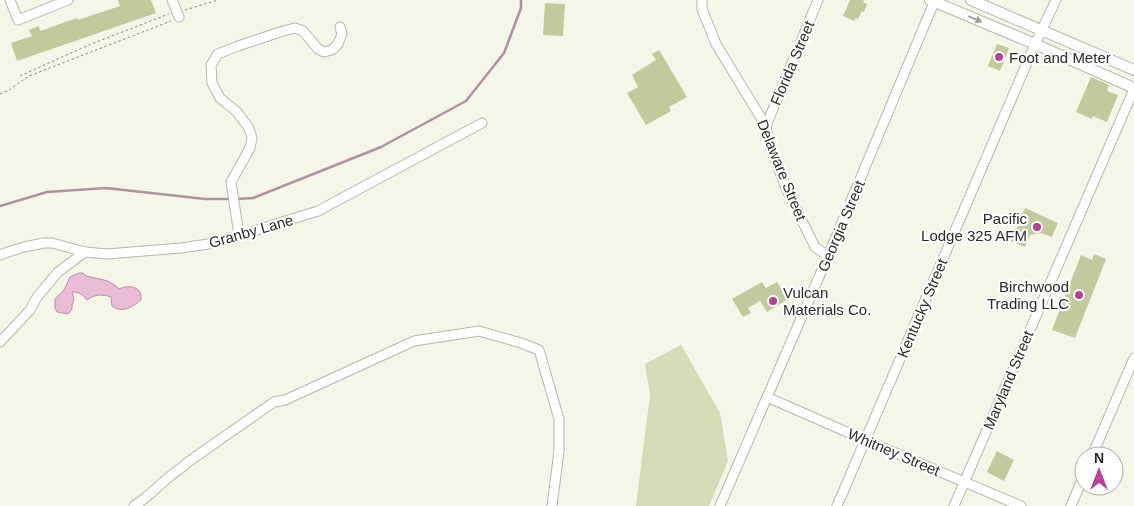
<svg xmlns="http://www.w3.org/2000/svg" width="1134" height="506" font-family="Helvetica,sans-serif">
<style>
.green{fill:#d5dbb7}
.water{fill:#eabcd8;stroke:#b090a2}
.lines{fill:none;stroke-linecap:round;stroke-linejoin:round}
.stream{stroke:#b090a2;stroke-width:2.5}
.building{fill:#c2c99a}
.minor-casing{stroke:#b6b8ab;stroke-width:11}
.major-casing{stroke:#b6b8ab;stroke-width:12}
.path{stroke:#85877d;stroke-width:1;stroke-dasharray:2.5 2.5;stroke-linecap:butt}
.minor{stroke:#fff;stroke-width:9}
.major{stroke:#fff;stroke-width:10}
.oneway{fill:#9fa09d}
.poi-dot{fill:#b84095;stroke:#fff;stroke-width:2}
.labels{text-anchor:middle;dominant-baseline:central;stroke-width:4.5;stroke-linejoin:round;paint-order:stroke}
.poi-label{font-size:15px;fill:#2a2b25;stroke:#fff;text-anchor:start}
.street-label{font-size:15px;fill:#2a2b25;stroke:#fff}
</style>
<rect width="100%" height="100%" fill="#f4f7e8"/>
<path class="green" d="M681 345 720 413 728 461 709 506H636L650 395 645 364Z"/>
<path class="water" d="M79 273H83L86 276 108 281 116 286 119 289C129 284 143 287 141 300 132 307 123 314 112 306L111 297C102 294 95 294 87 300 83 295 80 292 72 292L74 299 72 305V309L68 314 57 312 55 308V299L64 290 70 277Z"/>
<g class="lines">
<g class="stream">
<path d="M237 199 253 198 381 147 466 101 504 53 521 8V0"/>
<path d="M0 206 47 192 106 188 205 199H231"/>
</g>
</g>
<g class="building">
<path d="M118 0H151L156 13 17 61 11 43 32 36 29 30 39 26 40 31 77 18 78 20 120 6Z"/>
<path d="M850 0H864L863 2 867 4 864 12 862 11 858 19 856 18 854 21 843 16Z"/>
<path d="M545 3 565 4 563 36 543 35Z"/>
<path d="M997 44 1009 48 1000 71 988 66Z"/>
<path d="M659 50 687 97 669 107 671 111 646 125 627 93 638 87 632 75 656 60 652 54Z"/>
<path d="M1091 77 1109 85 1107 91 1118 95 1107 122 1093 116 1092 119 1076 112Z"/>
<path d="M1025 208 1058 223 1052 237 1041 233 1030 235 1025 247 1011 241Z"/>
<path d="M1094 254 1106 259 1075 338 1052 330 1081 255 1092 260Z"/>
<path d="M762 282 766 288 777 282 788 299 767 312 760 301 748 308 751 313 743 317 732 299Z"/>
<path d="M997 451 1014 460 1004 481 987 472Z"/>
</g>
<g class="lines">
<g class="minor-casing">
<g id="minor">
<path d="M10 0 18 20 68 0"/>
<path d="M172 0 179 17"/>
<path d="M702 0V9L716 44 766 126 770 146 786 188 815 247 828 256"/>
<path d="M766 126 818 0"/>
<path d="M239 235 231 182 250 148 252 138 249 128 237 112 220 98 212 83 211 65 218 54 238 46 283 31 295 28 303 31 318 49 324 52 332 50 338 44 342 34 340 27"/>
<path d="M0 255 5 253 24 247 44 243H52L85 252 107 254 181 248 215 243 318 211 482 123"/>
<path d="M0 342 30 310 37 297 58 272 85 252"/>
<path d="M767 397 865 440 1021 506"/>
<path d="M1092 456 1134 358"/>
<path d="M134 506C147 498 157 487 169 477 175 472 182 468 188 462L274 402 285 400 414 341 479 331 521 343 539 350 559 419V451L552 506"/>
<path d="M720 506 828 256 935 0"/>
<path d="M837 506 1035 44 1056 0"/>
<path d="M954 506 1134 89"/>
<path d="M1071 506 1084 475"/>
</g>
</g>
<g class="major-casing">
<g id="major">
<path d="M930 0 1035 44 1134 88"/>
<path d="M971 0 1134 70"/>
</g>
</g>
<g class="path">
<path d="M185 10 218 0"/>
<path d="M20 76 91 44 169 14"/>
<path d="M0 94 9 90 29 76 171 21"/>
</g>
<use href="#minor" class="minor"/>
<use href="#major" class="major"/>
</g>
<defs><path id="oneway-solid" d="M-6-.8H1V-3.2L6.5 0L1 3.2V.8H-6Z" transform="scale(1.25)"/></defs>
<use class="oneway" href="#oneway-solid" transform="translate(975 19) rotate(23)"/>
<g class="poi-dot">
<circle cx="999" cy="57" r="5"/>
<circle cx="1037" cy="227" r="5"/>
<circle cx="1079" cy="295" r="5"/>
<circle cx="773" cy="301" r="5"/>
</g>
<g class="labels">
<g class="poi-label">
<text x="1009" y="57">Foot and Meter</text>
<text x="1027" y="218" text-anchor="end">Pacific<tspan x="1027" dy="17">Lodge 325 AFM</tspan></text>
<text x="1069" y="286" text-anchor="end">Birchwood<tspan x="1069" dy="17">Trading LLC</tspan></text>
<text x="783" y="292">Vulcan<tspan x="783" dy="17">Materials Co.</tspan></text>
</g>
<g class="street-label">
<text transform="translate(792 63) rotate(-67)">Florida Street</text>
<text transform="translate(782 170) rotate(68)">Delaware Street</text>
<text transform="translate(841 226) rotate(-67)">Georgia Street</text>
<text transform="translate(251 231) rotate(-16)">Granby Lane</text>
<text transform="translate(922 308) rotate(-67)">Kentucky Street</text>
<text transform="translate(1008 380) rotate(-67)">Maryland Street</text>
<text transform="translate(894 452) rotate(23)">Whitney Street</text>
</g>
</g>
<g transform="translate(1099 471)"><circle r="24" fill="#ffffff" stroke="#aaaaa8"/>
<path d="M0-4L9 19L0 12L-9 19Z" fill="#b84095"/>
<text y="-8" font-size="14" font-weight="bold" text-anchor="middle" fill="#2a2b25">N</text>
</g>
</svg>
